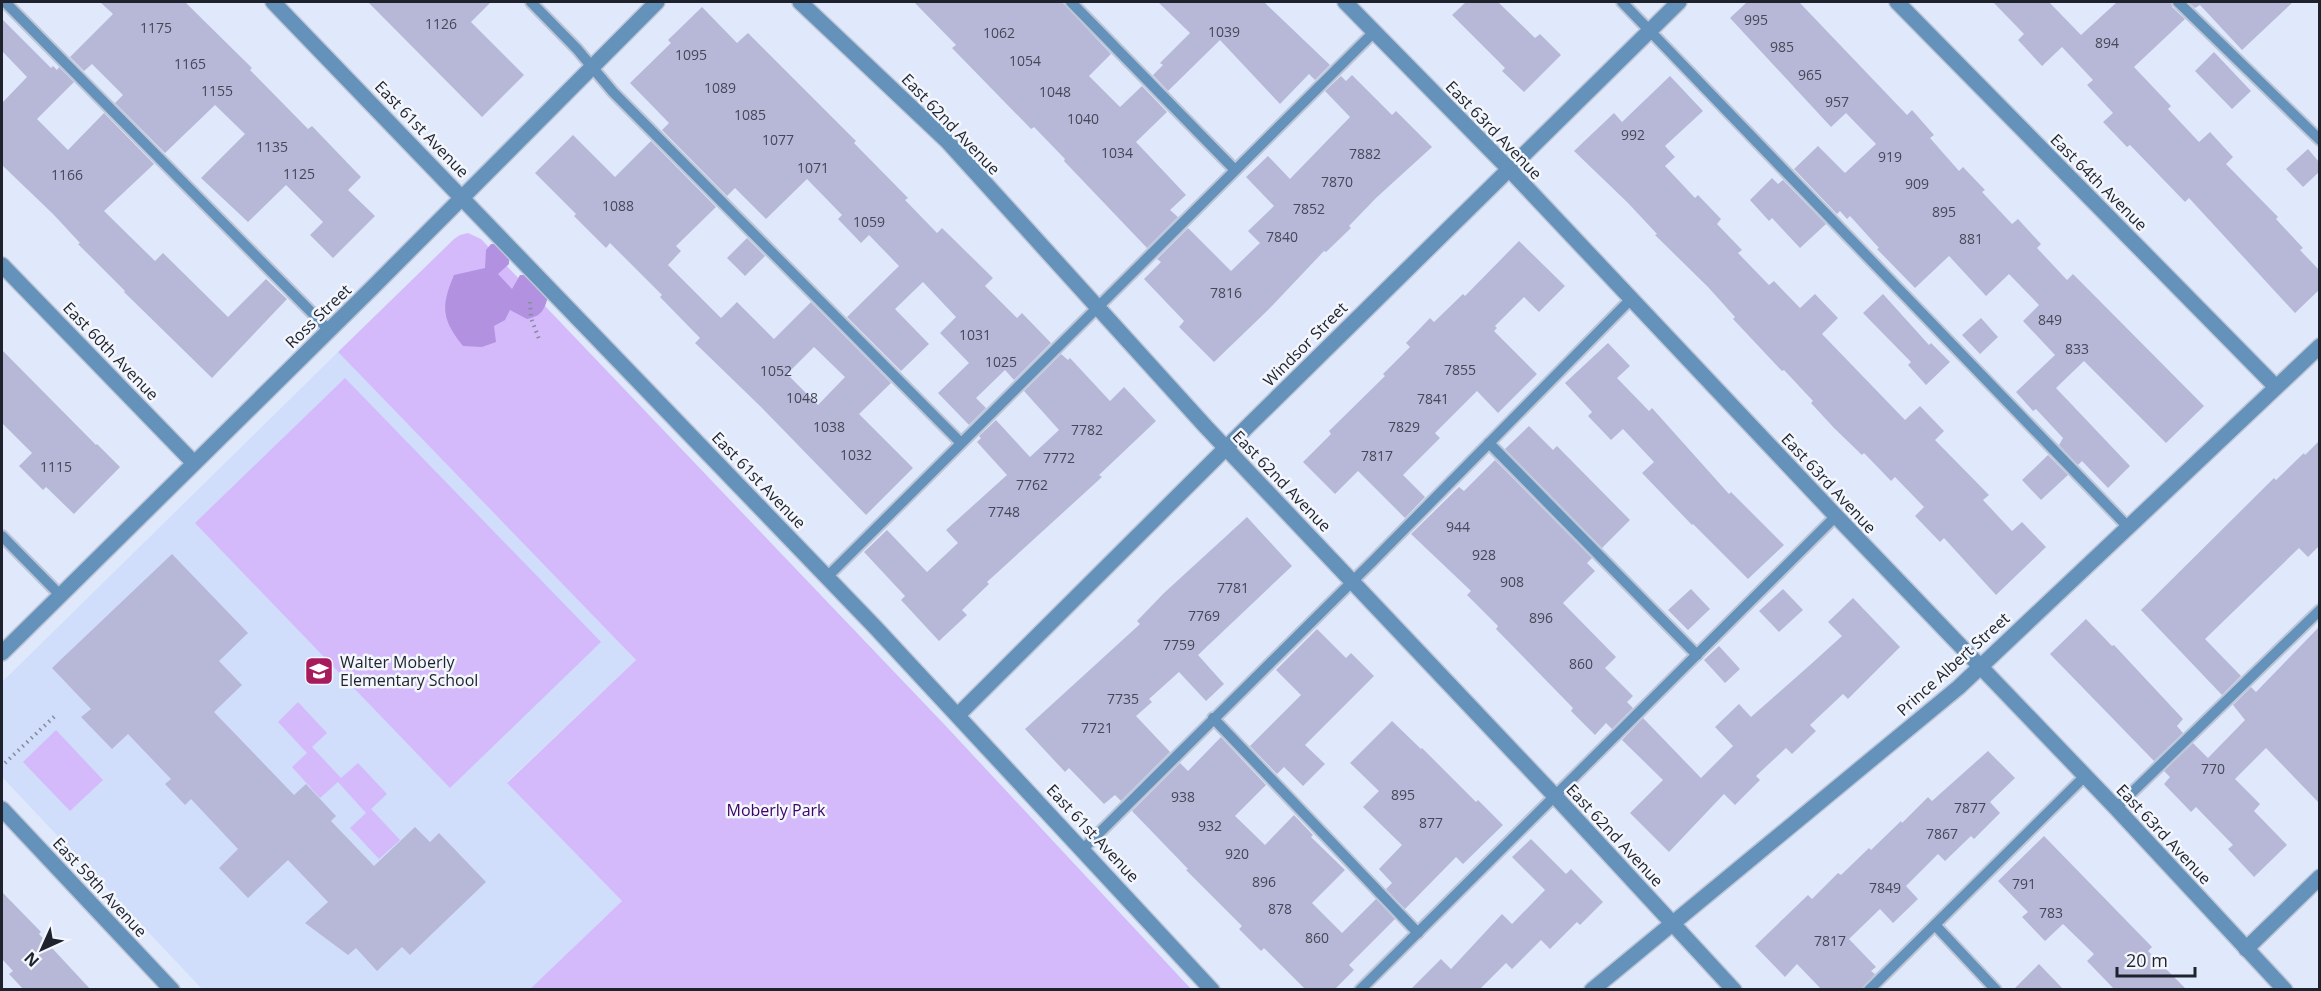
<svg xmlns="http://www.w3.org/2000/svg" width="2321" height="991" font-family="'Open Sans',sans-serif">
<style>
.built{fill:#d0defb}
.green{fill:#d4bafa}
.forest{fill:#b291e0}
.building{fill:#b7b8d7;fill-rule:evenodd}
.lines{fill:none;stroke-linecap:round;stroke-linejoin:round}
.lane-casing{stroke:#bdc5d6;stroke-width:14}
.street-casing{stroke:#bdc5d6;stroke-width:18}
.path{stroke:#858c9b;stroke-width:4;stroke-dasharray:1.5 4.5;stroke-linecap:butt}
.lane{stroke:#6492bb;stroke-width:10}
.street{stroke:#6492bb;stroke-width:15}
.labels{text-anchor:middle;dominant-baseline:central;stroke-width:5;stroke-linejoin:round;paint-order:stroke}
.number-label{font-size:14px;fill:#444858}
.street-label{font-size:16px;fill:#1d222d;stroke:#f3f6fc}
.poi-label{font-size:16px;fill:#1d222d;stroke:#f3f6fc;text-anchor:start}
.park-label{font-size:16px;fill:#3b0365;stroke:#f3f6fc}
</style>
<rect width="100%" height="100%" fill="#e0e9fb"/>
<path class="built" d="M338 352 636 660 507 782 622 901 530 989H202L2 777V682Z"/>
<g class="green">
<path d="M468 233 481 239 943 723 1191 989H530L622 901 507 783 636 660 338 352 454 239 460 235Z"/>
<path d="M345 378 601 642 450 788 195 523Z"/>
<path d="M298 702 327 733 312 747 341 778 358 763 387 794 371 809 400 840 379 859 350 828 366 813 338 782 320 798 292 767 307 753 278 722Z"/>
<path d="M56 730 103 780 70 811 23 762Z"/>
</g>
<path class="forest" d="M491 244H500L509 255V264L498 274 512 289 520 275H529L548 297C544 311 541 316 527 319L510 310 505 320 494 326 496 342 482 347 463 346C441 319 441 306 454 275L485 268 486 250Z"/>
<g class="building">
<path d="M100 2H185L252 68 250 70 308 129 312 126 361 177 348 190 375 216 333 258 310 235 323 222 286 185 248 222 201 178 245 134 215 105 165 153 115 103 123 95 92 64 84 71 70 57 113 14Z"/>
<path d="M368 2H491L471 22 524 75 482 117Z"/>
<path d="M914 2H1062L1111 54 1089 76 1120 107 1142 86 1167 112 1136 142 1186 195 1170 210 1178 217 1147 248 1064 161 1065 159 1034 127 1031 129 952 48 956 45Z"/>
<path d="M1158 2H1264L1330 65 1315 80 1309 74 1280 104 1220 40 1168 91 1153 75 1163 65 1160 63 1190 33Z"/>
<path d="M1466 2H1498L1535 38 1540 34 1561 55 1524 92 1502 71 1505 68 1452 15Z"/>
<path d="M1747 2H1799L1907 115 1912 110 1934 135 1930 138 1959 171 1963 167 1985 190 1982 192 2012 224 2018 219 2041 244 2037 248 2067 280 2073 274 2204 406 2166 443 2084 361 2056 388 2130 466 2108 488 2082 461 2078 465 2059 445 2063 438 2036 409 2033 411 2016 392 2055 355 2023 321 2039 305 2009 274 1986 296 1949 256 1915 288 1877 249 1879 248 1850 216 1847 219 1840 211 1837 214 1794 169 1818 146 1845 173 1876 144 1846 113 1831 127 1730 18Z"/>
<path d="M1993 2H2049L2081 35 2117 2H2171L2172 7 2185 19 2134 67 2171 106 2168 109 2199 142 2210 132 2233 157 2226 164 2278 217 2276 219 2303 248 2300 250 2319 270V290L2295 313 2189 198 2185 202 2130 145 2127 147 2103 122 2113 113 2087 85 2093 80 2062 47 2042 66 2018 40 2024 34Z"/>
<path d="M2188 2H2293L2242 50 2200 5 2195 8Z"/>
<path d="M702 7 737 43 748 33 856 141 854 143 908 198 905 200 937 233 942 228 993 278 985 286 1017 318 1022 313 1051 343 1014 380 1005 370 976 398 986 408 969 425 938 393 969 363 940 333 956 317 923 282 895 309 929 344 901 371 847 317 899 266 869 235 861 243 838 219 842 215 807 179 766 219 735 188 727 196 662 130 669 123 630 83 671 43 668 40Z"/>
<path d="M2 19 51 68 53 66 57 70 59 67 74 82 37 119 68 150 104 113 154 164 104 211 155 261 163 253 228 317 266 279 287 299 212 378 124 292 125 291 78 244 80 243 53 214 2 165V103L27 77 2 51Z"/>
<path d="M2214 52 2251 91 2232 109 2195 71Z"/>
<path d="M1352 75 1392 115 1396 111 1432 147 1376 198 1349 226 1351 228 1326 252 1324 251 1268 310 1214 362 1179 327 1184 321 1144 279 1161 262 1157 259 1188 228 1231 271 1260 243 1248 231 1274 206 1246 177 1268 156 1290 179 1350 117 1325 91 1341 76 1346 81Z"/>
<path d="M1670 76 1703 111 1665 146 1675 157 1665 166 1695 198 1698 195 1721 219 1717 224 1742 250 1738 253 1769 285 1774 281 1800 308 1815 294 1838 318 1822 334 1905 420 1920 406 1944 431 1935 440 1989 495 1983 500 2012 531 2022 522 2046 547 1996 595 1944 538 1940 542 1915 516 1924 507 1895 477 1891 481 1864 453 1862 455 1834 428 1811 403 1813 401 1784 370 1782 371 1733 319 1735 317 1708 287 1655 235 1657 234 1627 202 1574 151 1614 113 1622 122Z"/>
<path d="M573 135 615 177 651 141 716 207 676 246 681 251 668 265 721 318 737 302 774 339 811 302 891 383 859 414 913 468 866 515 761 407 695 343 700 338 660 297 662 295 610 243 606 248 574 216 576 214 535 173ZM814 347 845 377 818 405 787 374Z"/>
<path d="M2308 149 2319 162V172L2303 187 2286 169Z"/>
<path d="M1772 178 1778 184 1783 180 1826 224 1800 248 1772 218 1769 221 1750 200Z"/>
<path d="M747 238 765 256 745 276 727 258Z"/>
<path d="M1519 241 1565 286 1539 312 1524 297 1495 326 1497 328 1494 331 1537 374 1498 413 1477 391 1435 433 1440 438 1403 475 1425 497 1405 518 1358 471 1335 494 1303 462 1331 434 1329 431 1385 376 1383 374 1410 347 1406 343 1430 318 1434 322 1463 294 1465 296Z"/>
<path d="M1883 294 1929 345 1931 343 1950 362 1926 385 1908 365 1911 362 1863 313Z"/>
<path d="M1981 318 1998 337 1980 354 1962 335Z"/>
<path d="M1608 343 1630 366 1617 378 1649 411 1652 408 1729 494 1731 492 1784 545 1748 579 1693 524 1692 525 1642 473 1654 462 1623 429 1611 440 1588 416 1592 412 1565 383Z"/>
<path d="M2 350 96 445 97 444 120 467 74 514 46 487 43 490 19 466 32 453 2 423Z"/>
<path d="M1061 354 1068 360 1070 358 1110 401 1124 387 1156 421 1099 475 1102 477 987 582 989 584 962 610 967 615 939 641 901 600 905 596 864 552 887 530 927 572 958 543 946 530 1007 475 977 442 981 438 979 436 996 420 1030 457 1059 430 1024 391Z"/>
<path d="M1529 426 1553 450 1557 446 1630 520 1602 548 1505 449Z"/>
<path d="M2319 441V546L2308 557 2299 548 2205 639 2241 676 2222 695 2141 610 2274 478 2276 480 2304 453 2305 455Z"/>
<path d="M2048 455 2068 475 2041 500 2022 480Z"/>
<path d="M1495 460 1592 558 1587 563 1595 571 1563 603 1616 657 1605 668 1633 696 1627 702 1633 708 1612 729 1606 723 1595 735 1571 711 1573 708 1496 629 1498 626 1467 595 1471 591 1411 534 1459 487 1464 491Z"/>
<path d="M1247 517 1292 566 1198 655 1224 684 1206 701 1179 672 1149 699 1152 702 1136 716 1170 752 1121 801 1115 795 1104 804 1069 768 1065 772 1025 729 1140 624 1137 621 1164 593Z"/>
<path d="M172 554 248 633 219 661 242 685 214 712 294 795 306 784 336 816 331 821 374 866 415 827 430 842 439 833 486 882 410 955 402 947 377 971 356 948 348 955 305 923 328 902 288 860 248 898 219 868 238 849 191 799 185 805 165 784 171 779 128 734 112 749 81 717 91 709 52 668Z"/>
<path d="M1691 589 1710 609 1688 630 1668 610Z"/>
<path d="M1783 589 1803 610 1779 632 1759 611Z"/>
<path d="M1853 598 1900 647 1848 699 1843 694 1810 725 1816 731 1792 754 1786 748 1756 776 1760 780 1735 805 1724 794 1669 852 1630 813 1663 780 1622 740 1643 718 1701 778 1733 746 1715 727 1739 704 1751 717 1810 665 1842 636 1828 622Z"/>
<path d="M2086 619 2112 646 2114 645 2183 719 2177 726 2183 733 2154 761 2050 654Z"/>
<path d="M2319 627V803L2266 748 2235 779 2260 804 2254 811 2287 845 2254 877 2228 849 2233 845 2196 807 2191 812 2164 784 2170 777 2164 771 2193 743 2208 758 2245 720 2233 705 2251 687 2256 692Z"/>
<path d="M1317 629 1346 658 1351 653 1374 676 1305 745 1325 764 1303 786 1284 767 1277 774 1250 746 1301 695 1276 670Z"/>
<path d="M1719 646 1740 669 1725 683 1704 660Z"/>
<path d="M1392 721 1421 749 1422 748 1476 802 1478 800 1503 825 1463 864 1456 857 1405 909 1386 889 1392 883 1379 869 1402 845 1363 807 1379 791 1350 763Z"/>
<path d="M1221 737 1266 785 1235 816 1265 845 1294 815 1313 835 1311 837 1345 870 1312 903 1342 933 1376 899 1395 919 1349 965 1354 970 1334 990H1306L1264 948 1261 951 1239 929 1242 926 1186 870 1188 869 1132 811 1180 763 1188 771Z"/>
<path d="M1988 751 2015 778 1990 802 2000 813 1974 839 1971 836 1945 861 1938 854 1906 886 1918 899 1893 923 1880 909 1849 939 1876 967 1871 971 1875 974 1862 990H1822L1797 964 1785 977 1755 946 1808 895 1812 899 1838 873 1841 875 1869 848 1871 850 1901 821 1902 823 1928 797 1932 801Z"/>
<path d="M2044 836 2152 947 2148 951 2187 990H2115L2087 961 2094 954 2063 924 2045 941 2022 917 2028 912 1998 881Z"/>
<path d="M1531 839 1566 874 1571 869 1603 902 1580 925 1577 922 1550 949 1541 940 1512 969 1506 963 1479 990H1410L1441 959 1451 969 1502 914 1512 924 1545 890 1512 857Z"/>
<path d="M2 892 41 932 39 934 91 990H24L9 974 13 971 2 959Z"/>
<path d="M2039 964 2064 990H2013Z"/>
</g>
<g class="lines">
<g class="lane-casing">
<g id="lane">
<path d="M5 2 329 330"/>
<path d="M531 2 577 49 613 92 961 443"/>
<path d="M1071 2 1234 169"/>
<path d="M1622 2 2128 527"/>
<path d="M2178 2 2320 140"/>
<path d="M1489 443 1697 655"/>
<path d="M2 536 60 595"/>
<path d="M827 577 1374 32"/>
<path d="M1213 718 1418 933"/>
<path d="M2116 808 2320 610"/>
<path d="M1083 849 1373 561 1631 299"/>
<path d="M1935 925 1996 990"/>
<path d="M1360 990 1836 516"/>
<path d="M1869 990 2085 776"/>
</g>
</g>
<g class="street-casing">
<g id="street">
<path d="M273 2 875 627 1212 990"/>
<path d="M800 2 947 141 1206 427 1554 795 1734 990"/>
<path d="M1345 2 1508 168 1836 516 2116 808 2285 990"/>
<path d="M1897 2 2276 387"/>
<path d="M2 265 194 463"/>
<path d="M2 653 373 287 657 2"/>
<path d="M958 715 1247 427 1679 2"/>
<path d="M2 809 172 990"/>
<path d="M2246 949 2320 877"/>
<path d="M1592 990 1959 687 2320 346"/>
</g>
</g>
<g class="path">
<path d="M530 302 531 318 539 339"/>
<path d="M5 763 57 714"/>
</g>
<use href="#lane" class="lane"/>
<use href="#street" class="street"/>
</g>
<defs>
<g id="school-square" transform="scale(1.5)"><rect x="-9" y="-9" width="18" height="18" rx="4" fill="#a71a5c" stroke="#f3f6fc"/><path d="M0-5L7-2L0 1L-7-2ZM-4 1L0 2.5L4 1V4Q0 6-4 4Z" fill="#fff"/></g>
</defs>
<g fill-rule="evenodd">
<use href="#school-square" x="319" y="671"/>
</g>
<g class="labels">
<g class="number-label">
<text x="1756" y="19">995</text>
<text x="441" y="23">1126</text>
<text x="156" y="27">1175</text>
<text x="1224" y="31">1039</text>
<text x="999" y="32">1062</text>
<text x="2107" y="42">894</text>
<text x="1782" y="46">985</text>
<text x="691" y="54">1095</text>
<text x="1025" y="60">1054</text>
<text x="190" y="63">1165</text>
<text x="1810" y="74">965</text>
<text x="720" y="87">1089</text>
<text x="217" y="90">1155</text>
<text x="1055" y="91">1048</text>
<text x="1837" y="101">957</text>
<text x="750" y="114">1085</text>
<text x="1083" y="118">1040</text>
<text x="1633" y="134">992</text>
<text x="778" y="139">1077</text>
<text x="272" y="146">1135</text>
<text x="1117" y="152">1034</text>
<text x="1365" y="153">7882</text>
<text x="1890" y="156">919</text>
<text x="813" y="167">1071</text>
<text x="299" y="173">1125</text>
<text x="67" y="174">1166</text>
<text x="1337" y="181">7870</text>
<text x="1917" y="183">909</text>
<text x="618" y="205">1088</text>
<text x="1309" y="208">7852</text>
<text x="1944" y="211">895</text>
<text x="869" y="221">1059</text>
<text x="1282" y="236">7840</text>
<text x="1971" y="238">881</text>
<text x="1226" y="292">7816</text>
<text x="2050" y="319">849</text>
<text x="975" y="334">1031</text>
<text x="2077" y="348">833</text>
<text x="1001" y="361">1025</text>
<text x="1460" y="369">7855</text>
<text x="776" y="370">1052</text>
<text x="802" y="397">1048</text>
<text x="1433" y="398">7841</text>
<text x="829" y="426">1038</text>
<text x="1404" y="426">7829</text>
<text x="1087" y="429">7782</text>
<text x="856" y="454">1032</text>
<text x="1377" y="455">7817</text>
<text x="1059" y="457">7772</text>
<text x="56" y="466">1115</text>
<text x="1032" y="484">7762</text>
<text x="1004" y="511">7748</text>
<text x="1458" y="526">944</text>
<text x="1484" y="554">928</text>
<text x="1512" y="581">908</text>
<text x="1233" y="587">7781</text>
<text x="1204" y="615">7769</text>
<text x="1541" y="617">896</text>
<text x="1179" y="644">7759</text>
<text x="1581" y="663">860</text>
<text x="1123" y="698">7735</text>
<text x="1097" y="727">7721</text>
<text x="2213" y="768">770</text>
<text x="1403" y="794">895</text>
<text x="1183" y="796">938</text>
<text x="1970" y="807">7877</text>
<text x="1431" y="822">877</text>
<text x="1210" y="825">932</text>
<text x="1942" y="833">7867</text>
<text x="1237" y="853">920</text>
<text x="1264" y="881">896</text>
<text x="2024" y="883">791</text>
<text x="1885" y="887">7849</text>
<text x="1280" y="908">878</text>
<text x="2051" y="912">783</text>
<text x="1317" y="937">860</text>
<text x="1830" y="940">7817</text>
</g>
<g class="street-label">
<text transform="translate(951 124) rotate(46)">East 62nd Avenue</text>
<text transform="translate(422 129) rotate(46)">East 61st Avenue</text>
<text transform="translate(1494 130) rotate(46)">East 63rd Avenue</text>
<text transform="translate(2099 182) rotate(45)">East 64th Avenue</text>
<text transform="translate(318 316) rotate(-44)">Ross Street</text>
<text transform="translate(1305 344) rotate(-45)">Windsor Street</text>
<text transform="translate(111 351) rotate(46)">East 60th Avenue</text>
<text transform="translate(759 480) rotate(46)">East 61st Avenue</text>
<text transform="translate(1282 481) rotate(46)">East 62nd Avenue</text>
<text transform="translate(1829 483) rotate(47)">East 63rd Avenue</text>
<text transform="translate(1953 664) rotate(-42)">Prince Albert Street</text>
<text transform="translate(1093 833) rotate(47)">East 61st Avenue</text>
<text transform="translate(2164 834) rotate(47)">East 63rd Avenue</text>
<text transform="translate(1615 835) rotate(47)">East 62nd Avenue</text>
<text transform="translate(100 887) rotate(47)">East 59th Avenue</text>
</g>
<g class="poi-label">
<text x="340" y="662">Walter Moberly<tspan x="340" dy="18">Elementary School</tspan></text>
</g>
<g class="park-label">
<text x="776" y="810">Moberly Park</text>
</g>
</g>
<rect width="2321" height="991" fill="none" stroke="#1d222d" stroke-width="6"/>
<g transform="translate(42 949) rotate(225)" stroke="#f3f6fc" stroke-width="4.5" paint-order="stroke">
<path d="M0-4.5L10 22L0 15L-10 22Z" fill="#1d222d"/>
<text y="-9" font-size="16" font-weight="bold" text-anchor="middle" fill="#1d222d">N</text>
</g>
<path d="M2117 967v9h78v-9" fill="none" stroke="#1d222d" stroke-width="3"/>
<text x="2126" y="967" font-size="18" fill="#1d222d" stroke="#f3f6fc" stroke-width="4.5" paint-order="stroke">20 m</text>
</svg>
